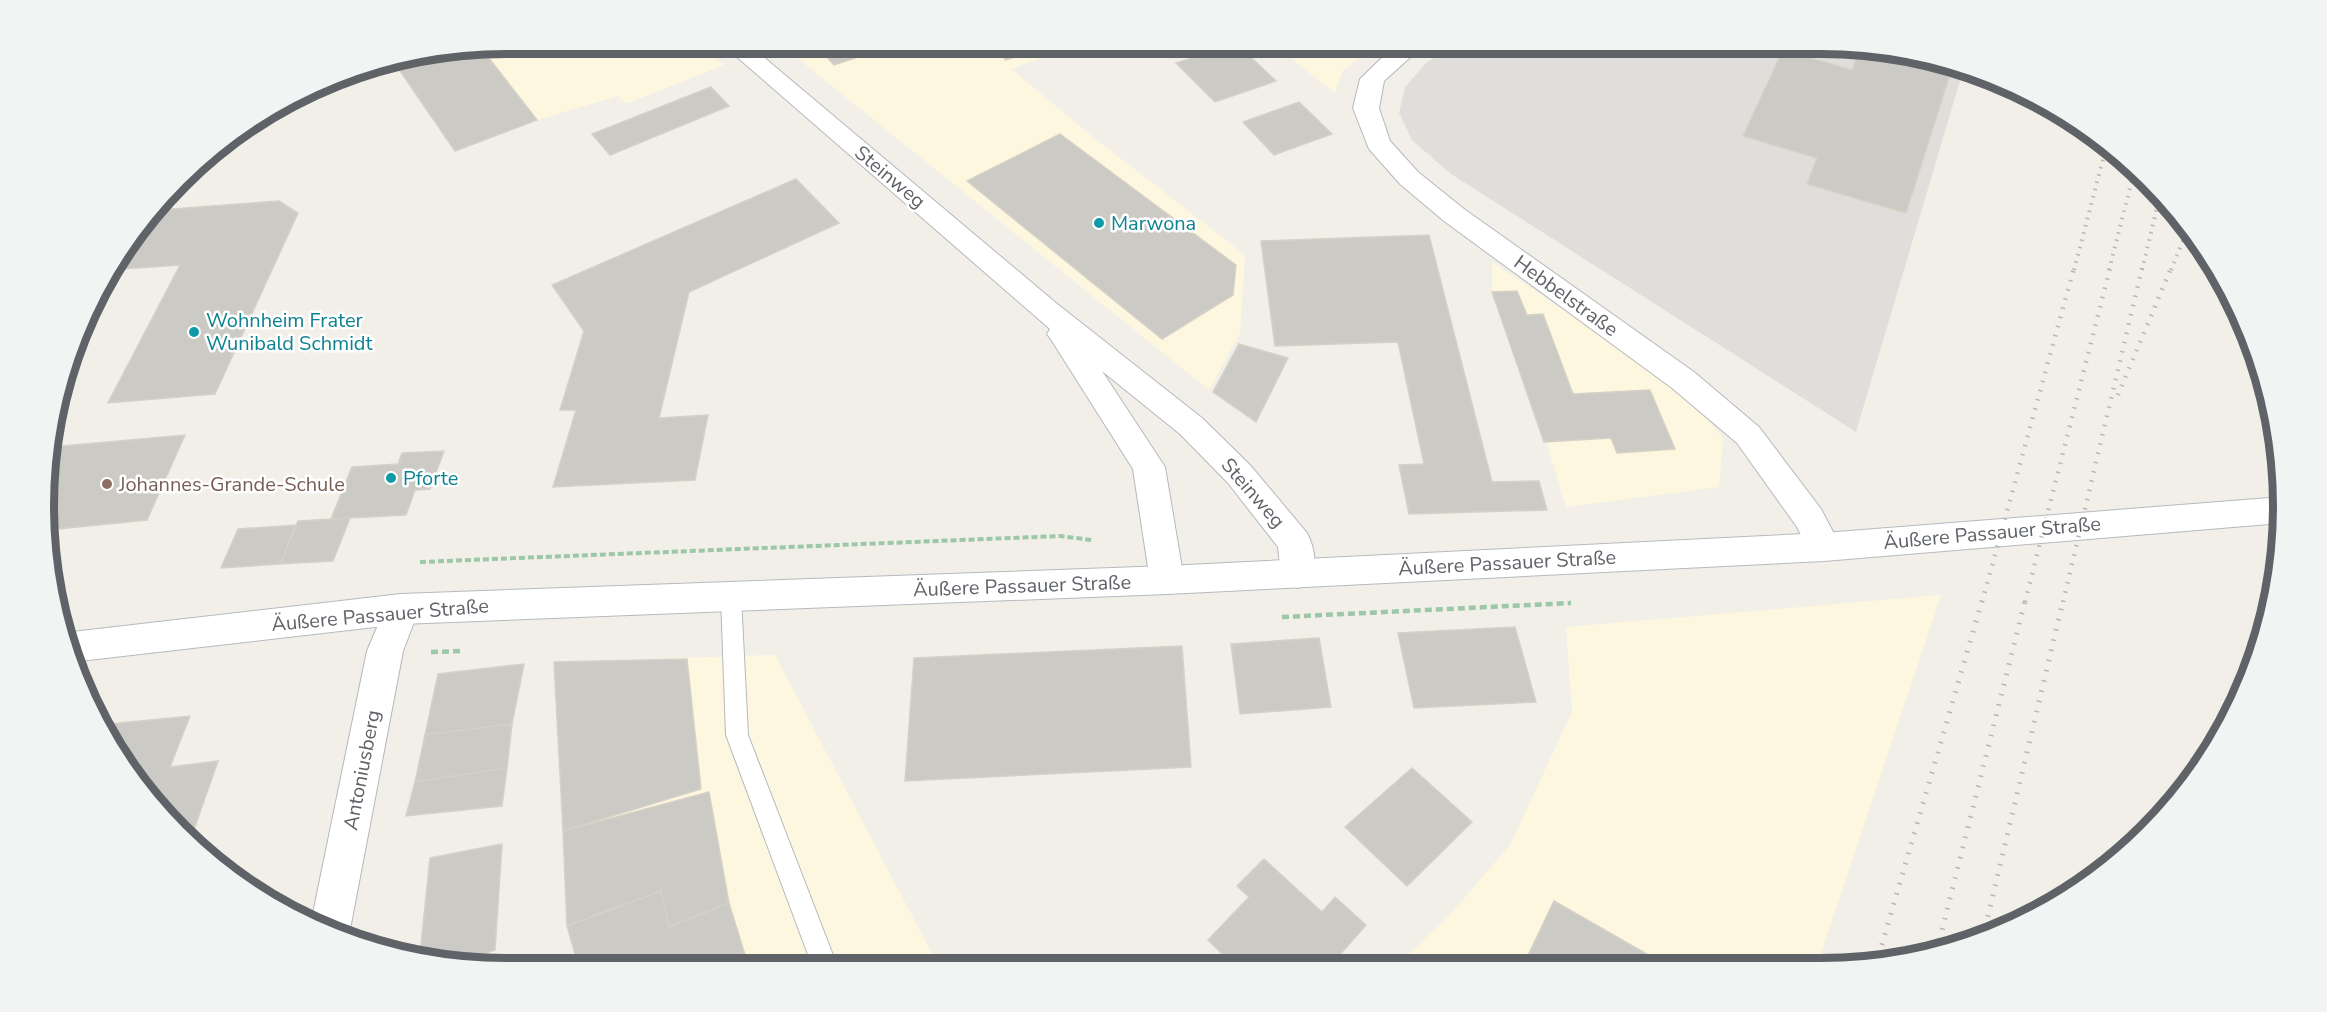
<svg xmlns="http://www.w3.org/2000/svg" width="2327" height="1012" font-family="'Nunito Sans',sans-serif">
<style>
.commercial{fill:#fef7e0}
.industrial{fill:#e0deda}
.building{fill:#cccac5;stroke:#d6d1c6;stroke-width:1.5}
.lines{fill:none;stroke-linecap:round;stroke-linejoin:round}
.lane-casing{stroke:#b5b8bc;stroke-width:2}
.street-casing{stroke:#b5b8bc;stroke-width:2}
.secondary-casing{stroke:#b6babf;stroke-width:2}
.path-far1{stroke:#9cc7a9;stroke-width:4;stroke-dasharray:6 3;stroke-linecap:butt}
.path{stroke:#9cc7a9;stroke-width:4.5;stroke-dasharray:7 4;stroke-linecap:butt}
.lane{fill:#fff;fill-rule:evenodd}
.street{fill:#fff;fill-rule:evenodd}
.secondary{fill:#fff;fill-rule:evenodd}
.rail-far2{stroke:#b6b7b8;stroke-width:4;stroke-dasharray:1.5 6;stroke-linecap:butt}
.rail-far1{stroke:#b6b7b8;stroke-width:4.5;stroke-dasharray:1.5 8;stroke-linecap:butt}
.rail{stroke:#b6b7b8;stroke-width:5;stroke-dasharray:1.5 9;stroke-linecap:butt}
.culture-dot{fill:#0f9aa8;stroke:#fff;stroke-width:2}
.education-dot{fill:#8d6e63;stroke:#fff;stroke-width:2}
.labels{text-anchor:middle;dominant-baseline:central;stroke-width:5;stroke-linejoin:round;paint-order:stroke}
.street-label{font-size:20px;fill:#5f6368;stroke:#fff}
.culture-label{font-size:20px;fill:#0d838f;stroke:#fff;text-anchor:start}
.education-label{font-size:20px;fill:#785e54;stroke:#fff;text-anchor:start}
.rim{fill:none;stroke:#5f6368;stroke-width:8}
</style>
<rect width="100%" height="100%" fill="#f1efe8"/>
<g class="commercial">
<path d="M506 44H699L724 65 626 104 618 96 537 120 481 48Z"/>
<path d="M780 44H1080L1011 69 1088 133 1245 255 1240 333 1209 390Z"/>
<path d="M1273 44H1381L1365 53 1342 72 1335 93Z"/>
<path d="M1492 262 1679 387 1723 438 1719 487 1566 507 1546 441 1492 292Z"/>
<path d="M1941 595 1817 965 1396 966 1446 919 1510 845 1572 712 1566 627Z"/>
<path d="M775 655 939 967 579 968 567 926 554 662Z"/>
</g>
<path class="industrial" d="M1460 44H1821L1964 67 1856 432 1451 174 1412 140 1399 113 1405 87 1427 62Z"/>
<g class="building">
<path d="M603 44H662L640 53 634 48 616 56Z"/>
<path d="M815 44H898L834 65Z"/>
<path d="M990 44H1053L1006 60Z"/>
<path d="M1237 44 1276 81 1215 102 1176 63Z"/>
<path d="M481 48 537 120 455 151 394 62Z"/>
<path d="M1783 50 1852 70 1860 50 1953 65 1906 213 1807 184 1817 158 1743 136Z"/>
<path d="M711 87 729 106 610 155 592 134Z"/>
<path d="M1299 102 1332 134 1274 155 1243 122Z"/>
<path d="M1060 134 1236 265 1233 295 1162 339 967 181Z"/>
<path d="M796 179 839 223 689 292 659 418 708 415 695 480 553 487 576 410H560L584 331 552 285Z"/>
<path d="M279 201 298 213 215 394 108 403 180 265 109 270 159 210Z"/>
<path d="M1429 235 1492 482 1539 481 1547 510 1409 514 1399 465 1424 464 1398 342 1275 346 1261 241Z"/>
<path d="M1517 291 1527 315 1543 314 1573 394 1650 390 1675 449 1617 453 1611 438 1544 442 1492 292Z"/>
<path d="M1239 344 1288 358 1256 422 1213 392Z"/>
<path d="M185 435 147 520 49 530 51 447Z"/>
<path d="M444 451 430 489 415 490 406 515 331 519 352 467 398 464 402 453Z"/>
<path d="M350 518 333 561 280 564 298 521Z"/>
<path d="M296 525 280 564 221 568 238 529Z"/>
<path d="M1515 627 1536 702 1414 708 1398 633Z"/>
<path d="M1319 638 1331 707 1240 714 1231 644Z"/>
<path d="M1182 646 1191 767 905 781 914 658Z"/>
<path d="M687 659 701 789 563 831 554 662Z"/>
<path d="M524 664 512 724 425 735 438 674Z"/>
<path d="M190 716 170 767 218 761 190 841 105 737 100 725Z"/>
<path d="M512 724 507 768 415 782 425 735Z"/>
<path d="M507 768 502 806 406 816 415 782Z"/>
<path d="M1412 768 1472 822 1407 886 1345 827Z"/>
<path d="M709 792 729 903 669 927 661 891 567 926 563 831Z"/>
<path d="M502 844 495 950 480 955V964L420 954 430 858Z"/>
<path d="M1264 859 1322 912 1335 897 1366 925 1330 966H1234L1208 940 1249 897 1237 886Z"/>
<path d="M661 891 669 927 729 903 749 968H579L567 926Z"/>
<path d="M1554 901 1666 965 1523 966Z"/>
</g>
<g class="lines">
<g class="lane-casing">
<path id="lane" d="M731 588 738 591 741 597 748 735 838 968H813L726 735 721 597 724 591Z"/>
</g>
<g class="street-casing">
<g id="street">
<path d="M722 44H748L1056 303 1202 418 1250 465 1307 533C1315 548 1318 569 1310 584L1298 588 1286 584 1281 574 1278 547 1228 483 1180 434 1102 371 1165 467 1184 580 1179 590 1167 594 1155 590 1150 580 1133 469 1052 341 1047 334 1050 329Z"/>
<path d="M1396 44H1425L1384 81 1379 108 1390 141 1418 172 1464 209 1694 372 1759 427 1821 509 1841 547 1836 557 1824 561 1812 557 1797 527 1737 443 1672 388 1444 221 1400 184 1369 149 1353 108 1360 79Z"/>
<path d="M401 594 413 599 419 609 403 651 348 940 311 923 367 651 389 599Z"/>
</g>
</g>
<g class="secondary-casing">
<path id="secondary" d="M2282 497 2281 523 1824 561 1167 594 401 624 71 662 63 633 401 594 1167 566 1824 533Z"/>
</g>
<path class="path-far1" d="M420 562 1060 536 1092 540"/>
<g class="path">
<path d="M1282 617 1571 603"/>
<path d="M431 652 463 651"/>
</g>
<use href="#lane" class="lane"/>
<use href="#street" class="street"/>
<use href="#secondary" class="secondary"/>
<g class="rail-far2">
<path d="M2074 270 2107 144"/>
<path d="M2109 270 2135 168"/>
<path d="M2142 270 2160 195"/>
<path d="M2171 270 2189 226"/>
</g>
<g class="rail-far1">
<path d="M2118 395 2171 268"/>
<path d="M1982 602 2074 268"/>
<path d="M2025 602 2110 268"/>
<path d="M2063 602 2142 268"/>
</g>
<g class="rail">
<path d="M1983 937 2063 601"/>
<path d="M1937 950 2025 601"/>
<path d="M1876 965 1982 601"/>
</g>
</g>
<g class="culture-dot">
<circle cx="1099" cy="223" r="6"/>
<circle cx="194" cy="332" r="6"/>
<circle cx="391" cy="478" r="6"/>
</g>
<circle class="education-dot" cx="107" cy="484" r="6"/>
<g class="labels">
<g class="street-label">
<text transform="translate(890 177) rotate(40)">Steinweg</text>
<text transform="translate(1566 296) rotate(36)">Hebbelstraße</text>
<text transform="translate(1253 493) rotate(49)">Steinweg</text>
<text transform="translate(1992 533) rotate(-5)">Äußere Passauer Straße</text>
<text transform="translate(1507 563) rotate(-3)">Äußere Passauer Straße</text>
<text transform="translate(1022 586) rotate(-2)">Äußere Passauer Straße</text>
<text transform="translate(380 615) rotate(-5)">Äußere Passauer Straße</text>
<text transform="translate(362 770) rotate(-79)">Antoniusberg</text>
</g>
<g class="culture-label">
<text x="1111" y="223">Marwona</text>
<text x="206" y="320">Wohnheim Frater<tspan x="206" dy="23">Wunibald Schmidt</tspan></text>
<text x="403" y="478">Pforte</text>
</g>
<g class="education-label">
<text x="119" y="484">Johannes-Grande-Schule</text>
</g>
</g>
<path d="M0 0H2327V1012H0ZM506 54H1821A452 452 0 0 1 2273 506V506A452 452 0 0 1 1821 958H506A452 452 0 0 1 54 506V506A452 452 0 0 1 506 54Z" fill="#f2f3f3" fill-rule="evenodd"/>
<path class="rim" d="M506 54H1821A452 452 0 0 1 2273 506V506A452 452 0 0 1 1821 958H506A452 452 0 0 1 54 506V506A452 452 0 0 1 506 54Z"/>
</svg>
